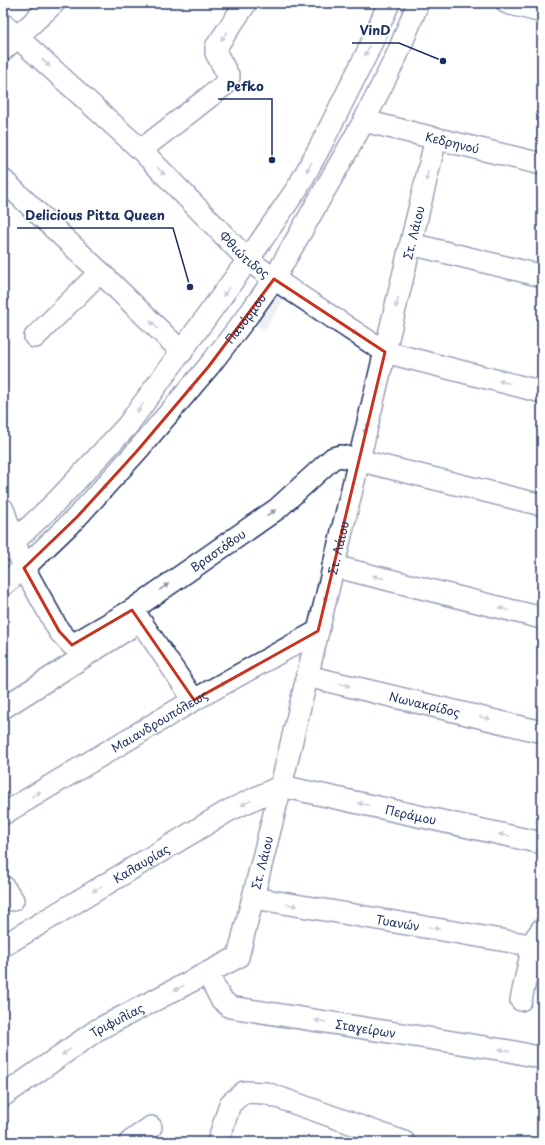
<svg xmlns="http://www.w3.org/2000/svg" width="545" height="1145" font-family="'Playpen Sans',sans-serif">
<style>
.built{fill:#eff0f4}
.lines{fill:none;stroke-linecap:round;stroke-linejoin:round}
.minor-casing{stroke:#1b2f5e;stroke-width:24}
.minor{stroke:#fff;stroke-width:21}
.oneway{fill:#8d97ae}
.marked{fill:none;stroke:#c8321e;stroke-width:3;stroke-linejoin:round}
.labels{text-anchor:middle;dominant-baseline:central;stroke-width:3.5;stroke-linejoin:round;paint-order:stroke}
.street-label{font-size:12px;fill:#1b2f5e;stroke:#fff}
.leader{fill:none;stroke:#1b2f5e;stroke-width:1.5}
.callout-dot{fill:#1b2f5e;stroke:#fff;stroke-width:1.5}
.callout-label{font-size:13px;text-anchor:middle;font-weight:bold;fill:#1b2f5e;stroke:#fff;stroke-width:3.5;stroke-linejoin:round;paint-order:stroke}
</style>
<rect width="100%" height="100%" fill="#fff"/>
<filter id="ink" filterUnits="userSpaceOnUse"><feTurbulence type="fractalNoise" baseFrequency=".025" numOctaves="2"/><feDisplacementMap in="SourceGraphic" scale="8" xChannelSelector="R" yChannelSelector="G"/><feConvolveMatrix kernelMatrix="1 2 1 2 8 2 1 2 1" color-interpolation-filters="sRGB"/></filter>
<g filter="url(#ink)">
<path class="built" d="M273 293 284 301 264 330 253 323Z"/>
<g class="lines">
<g class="minor-casing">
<g id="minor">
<path d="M507 3 542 12"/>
<path id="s1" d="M3 24 141 150 248 260 274 279 385 352 542 392"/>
<path d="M3 50 54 3"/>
<path id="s2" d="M364 121 542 164"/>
<path d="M141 150 227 83 229 77 216 53V47L246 3"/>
<path d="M3 180 100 272 182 352"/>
<path d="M411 244 542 276"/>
<path d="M35 337 100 272"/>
<path id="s3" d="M3 509 24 568 59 631 72 645 132 610 277 509 333 458 341 456 542 505"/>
<path d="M5 550 58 500 127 426 248 260 298 187 321 145 367 53 389 3"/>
<path d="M333 566 542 618"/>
<path id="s4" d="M3 585 24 568 77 517 137 451 209 366 249 314 274 279 364 121 397 55 418 3"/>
<path d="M133 610 194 700"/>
<path id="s5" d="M307 676 542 732"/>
<path d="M3 708 140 621"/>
<path id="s6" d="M281 786 542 843"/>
<path id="s7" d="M3 814 194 700 318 631"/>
<path d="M3 886 13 900"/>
<path id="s8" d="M254 898 542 947"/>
<path id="s9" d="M3 946 228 811 281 786"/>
<path id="s10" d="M207 973 221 999 230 1007 510 1051 542 1058"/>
<path d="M521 1000 533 945 535 939 542 929"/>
<path id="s11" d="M3 1096 97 1030 238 957 281 786 436 138"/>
<path d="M130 1142 151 1127"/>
<path d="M218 1142 230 1104 244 1092 266 1093 404 1142"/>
</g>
</g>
<use href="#minor" class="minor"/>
</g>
<defs><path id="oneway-solid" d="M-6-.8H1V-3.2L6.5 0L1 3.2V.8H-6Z"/></defs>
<g class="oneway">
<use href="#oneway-solid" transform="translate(224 36) rotate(124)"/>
<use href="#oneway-solid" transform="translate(367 51) rotate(115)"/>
<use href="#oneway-solid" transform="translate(46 63) rotate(43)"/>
<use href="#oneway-solid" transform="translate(309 167) rotate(119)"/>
<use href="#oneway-solid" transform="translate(161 171) rotate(46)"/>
<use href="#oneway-solid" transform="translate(427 176) rotate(103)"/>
<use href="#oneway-solid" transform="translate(226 292) rotate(126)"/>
<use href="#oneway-solid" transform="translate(397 303) rotate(103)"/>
<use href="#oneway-solid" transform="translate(154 325) rotate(-135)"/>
<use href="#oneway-solid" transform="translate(356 333) rotate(-147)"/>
<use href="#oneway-solid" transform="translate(504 382) rotate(-166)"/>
<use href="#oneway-solid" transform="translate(189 390) rotate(-50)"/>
<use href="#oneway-solid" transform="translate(140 408) rotate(126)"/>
<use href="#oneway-solid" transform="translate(366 429) rotate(104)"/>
<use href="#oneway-solid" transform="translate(103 488) rotate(-48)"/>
<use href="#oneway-solid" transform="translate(271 513) rotate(-35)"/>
<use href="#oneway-solid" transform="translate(378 577) rotate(-166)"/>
<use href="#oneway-solid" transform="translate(164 587) rotate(-35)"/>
<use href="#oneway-solid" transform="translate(326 596) rotate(103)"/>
<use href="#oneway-solid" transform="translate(504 609) rotate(-166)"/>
<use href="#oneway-solid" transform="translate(221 685) rotate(-29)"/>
<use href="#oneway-solid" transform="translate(345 685) rotate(14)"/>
<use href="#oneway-solid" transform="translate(485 718) rotate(14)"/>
<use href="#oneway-solid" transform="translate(36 794) rotate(-31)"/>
<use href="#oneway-solid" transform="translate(246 803) rotate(154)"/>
<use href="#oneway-solid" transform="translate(363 804) rotate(-168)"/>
<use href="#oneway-solid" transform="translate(504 835) rotate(-168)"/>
<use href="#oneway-solid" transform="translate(97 889) rotate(149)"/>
<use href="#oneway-solid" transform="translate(292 905) rotate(10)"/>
<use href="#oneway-solid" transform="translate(434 928) rotate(10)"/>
<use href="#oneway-solid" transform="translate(179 988) rotate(153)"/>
<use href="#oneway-solid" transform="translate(320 1021) rotate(-171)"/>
<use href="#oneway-solid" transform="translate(504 1050) rotate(-171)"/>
<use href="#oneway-solid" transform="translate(66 1052) rotate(145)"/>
</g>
</g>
<path d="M0 0H545V1145H0ZM274 279 385 352 318 631 194 700 132 610 72 645 59 631 24 568 77 517 137 451 209 366Z" fill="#fff" fill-opacity=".55" fill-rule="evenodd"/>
<path class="marked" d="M274 279 385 352 318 631 194 700 132 610 72 645 59 631 24 568 77 517 137 451 209 366Z"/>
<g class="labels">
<g class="street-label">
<text stroke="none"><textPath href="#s2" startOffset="91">Κεδρηνού</textPath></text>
<text stroke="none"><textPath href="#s11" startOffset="1019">Στ. Λάιου</textPath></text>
<text stroke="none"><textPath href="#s1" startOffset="334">Φθιώτιδος</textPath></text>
<text stroke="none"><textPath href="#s4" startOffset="361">Πανόρμου</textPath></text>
<text stroke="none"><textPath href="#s11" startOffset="695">Στ. Λάιου</textPath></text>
<text stroke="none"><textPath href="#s3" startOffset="328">Βραστόβου</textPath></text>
<text stroke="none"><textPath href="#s5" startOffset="121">Νωνακρίδος</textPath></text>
<text stroke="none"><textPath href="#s7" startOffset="182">Μαιανδρουπόλεως</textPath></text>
<text stroke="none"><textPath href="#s6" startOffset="133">Περάμου</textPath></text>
<text stroke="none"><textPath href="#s9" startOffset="161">Καλαυρίας</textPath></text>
<text stroke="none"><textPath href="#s11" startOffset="371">Στ. Λάιου</textPath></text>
<text stroke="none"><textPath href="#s8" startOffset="146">Τυανών</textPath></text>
<text stroke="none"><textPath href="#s11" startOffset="137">Τριφυλίας</textPath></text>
<text stroke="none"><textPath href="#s10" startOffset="179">Σταγείρων</textPath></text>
</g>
</g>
<path class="leader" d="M443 61L399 43H352M272 160L272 99H218M190 287L173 228H17"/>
<g class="callout-dot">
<circle cx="443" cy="61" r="4"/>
<circle cx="272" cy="160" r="4"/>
<circle cx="190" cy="287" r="4"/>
</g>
<g class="callout-label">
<text x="375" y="35">VinD</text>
<text x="245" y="91">Pefko</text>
<text x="95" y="220">Delicious Pitta Queen</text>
</g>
<rect width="545" height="1145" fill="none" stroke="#fff" stroke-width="16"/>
<rect x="8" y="8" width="529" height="1129" fill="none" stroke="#1b2f5e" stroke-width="1.5" filter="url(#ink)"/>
</svg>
